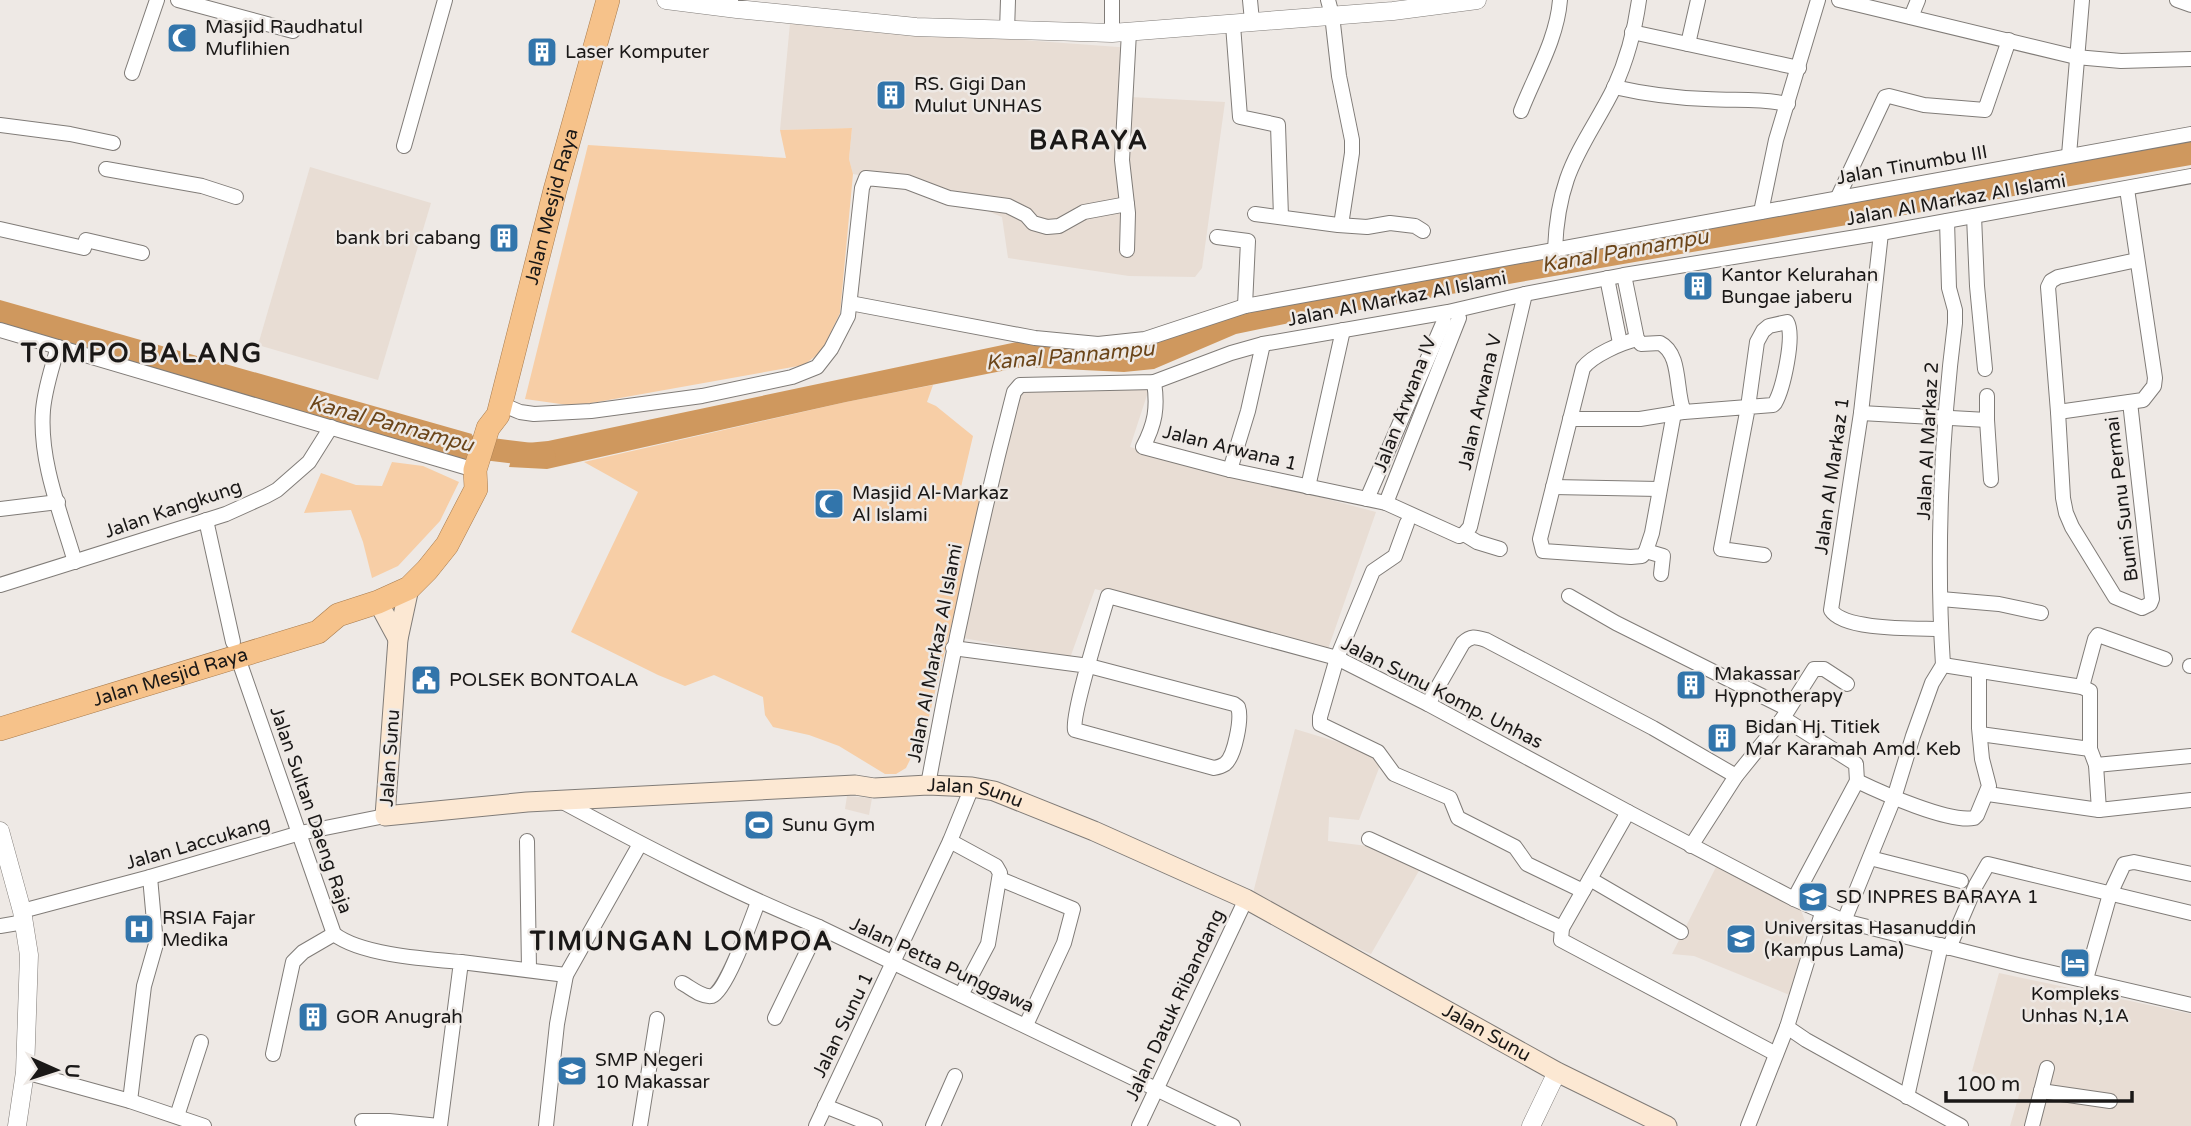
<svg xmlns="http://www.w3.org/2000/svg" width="2191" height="1126" font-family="'Varela Round',sans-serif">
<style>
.built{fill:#e8ddd4}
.green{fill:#f7cea6}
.water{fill:#cf985e}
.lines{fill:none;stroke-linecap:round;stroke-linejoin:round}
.river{stroke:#cf985e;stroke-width:23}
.minor-casing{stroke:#807c78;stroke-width:16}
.tertiary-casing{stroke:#807c78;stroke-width:19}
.secondary-casing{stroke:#807c78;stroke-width:21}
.trunk-casing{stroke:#a87c4f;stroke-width:24}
.minor{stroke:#fff;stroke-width:14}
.tertiary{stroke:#fff;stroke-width:18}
.secondary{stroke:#fce8d3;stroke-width:19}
.trunk{stroke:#f6c28a;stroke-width:23}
.labels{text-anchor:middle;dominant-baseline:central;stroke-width:5;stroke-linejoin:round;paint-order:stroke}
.poi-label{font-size:19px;fill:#1a1817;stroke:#eee9e5;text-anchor:start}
.street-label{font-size:19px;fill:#1a1817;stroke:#eee9e5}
.water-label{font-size:21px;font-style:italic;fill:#6b4519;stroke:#eee9e5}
.district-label{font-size:26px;font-weight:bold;letter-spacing:2px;fill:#1a1817;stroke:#eee9e5}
</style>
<rect width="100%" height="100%" fill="#eee9e5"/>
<g class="built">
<path d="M790 23 1132 48 1130 97 1225 102 1202 268 1195 277 1129 276 1008 258 1002 217 930 187 853 174 849 159 852 128 780 130Z"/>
<path d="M310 167 431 203 378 380 258 345Z"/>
<path d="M1107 388 1149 389 1130 447 1376 512 1328 649 1095 589 1070 658 958 637 1021 389Z"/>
<path d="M1295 729 1371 752 1381 763 1359 820 1329 817 1328 841 1367 846 1420 869 1371 954 1251 901Z"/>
<path d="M847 796 872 798 869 815 845 809Z"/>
<path d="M1716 867 1801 910 1806 924 1792 996 1694 956 1672 954Z"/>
<path d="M1999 973 2191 1014V1126H2010L2021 1088 1972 1071Z"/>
</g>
<g class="green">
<path d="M852 128 849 159 853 174 840 313 822 351 804 365 575 406 525 399 588 145 786 158 780 130Z"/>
<path d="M933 385 927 402 936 406 973 436 961 487 975 493 981 503 927 725 906 768 896 774H885L839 746 809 735 773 727 765 715 763 697 714 675 685 686 658 675 571 632 638 492 584 462 846 402Z"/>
<path d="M392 462 423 466 459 482 440 521 398 566 372 578 363 542 351 510 304 513 321 473 356 485 382 486Z"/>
</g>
<g class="water">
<path d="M2191 137V165L1314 318 1236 334 1154 369 1124 372 1022 367 846 402 547 469 509 467 516 444 548 441 1022 341 1095 345 1241 308Z"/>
<path d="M0 300 472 434 466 460 0 325Z"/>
</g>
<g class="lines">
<path class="river" d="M464 446 544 456"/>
<g class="minor-casing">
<g id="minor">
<path d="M178 0 293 31"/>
<path d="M1250 0 1252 21"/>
<path d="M1328 0 1332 15 1339 76 1352 140V153L1341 225"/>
<path d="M1839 0 2076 57 2121 61 2191 59"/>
<path d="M2177 0 2191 5"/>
<path d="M1911 17 1918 0"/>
<path d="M1233 25 1240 117 1278 125 1281 217"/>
<path d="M1007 31 1008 0"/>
<path d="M1632 32 1799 68"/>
<path d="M1112 33V0"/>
<path d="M1688 44 1698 0"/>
<path d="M132 73 157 0"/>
<path d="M1614 87C1645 94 1675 98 1706 99 1734 101 1760 98 1788 104"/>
<path d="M1521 111C1535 75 1557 39 1560 0"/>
<path d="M0 125 70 134 113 143"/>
<path d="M404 146 445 0"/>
<path d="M2069 155 2082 0"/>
<path d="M106 169 202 186 236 197"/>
<path d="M1838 197 1885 97 1889 96 1924 105 1985 110 2009 40"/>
<path d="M1761 212 1776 140 1818 0"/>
<path d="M1255 214 1338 225 1367 227 1390 223 1415 226 1423 231"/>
<path d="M1974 216 1977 286 1985 369"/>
<path d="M0 229 84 248"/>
<path d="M1881 233 1861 413 1831 610C1844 631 1917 628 1941 629"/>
<path d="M1217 237 1248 241 1245 306"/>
<path d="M86 240 142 253"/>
<path d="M1555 249C1556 225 1559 202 1567 179 1578 147 1599 119 1614 88 1626 62 1635 29 1639 0"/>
<path d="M1127 250 1128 213 1122 160 1129 32"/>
<path d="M1624 275 1637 339 1641 344 1660 343C1682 354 1675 392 1684 412L1773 405 1775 403C1783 389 1795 336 1787 322L1769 326 1763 331 1757 342 1748 407 1721 549 1764 555"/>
<path d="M1607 278 1620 343"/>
<path d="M850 303 1035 338 1098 344 1145 339 1245 306 2191 134"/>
<path d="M0 330 475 470"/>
<path d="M1637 339C1621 343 1593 355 1583 368L1540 539 1543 551 1631 557 1642 556 1646 551 1652 533 1674 413"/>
<path d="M58 347C52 367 45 388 43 410 39 461 61 514 75 562"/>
<path d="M1154 382C1158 408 1155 424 1143 447L1230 470 1386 503 1459 536 1464 534 1470 527 1525 294"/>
<path d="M2130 402 2152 599 2150 604 2142 608 2115 597 2072 527 2066 513 2063 498 2058 412 2048 287 2051 281 2058 277 2137 260"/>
<path d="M501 404 520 412 534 414 591 411 702 396 792 377 817 367 831 349 848 316 862 188 866 178 907 182 949 198 1008 206 1026 215 1033 223 1047 227 1059 226 1084 212 1127 204"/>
<path d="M2058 412 2143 400 2154 386 2155 378 2127 189"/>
<path d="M1861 413 1987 420V396"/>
<path d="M1570 419H1640L1683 412"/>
<path d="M1987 420 1991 480"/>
<path d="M1230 470 1248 411 1263 344"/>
<path d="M1308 487 1343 330"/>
<path d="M1553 487 1659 489"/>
<path d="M1367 499 1444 321"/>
<path d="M1386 503 1459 318"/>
<path d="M0 509 58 502"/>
<path d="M206 520 233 642"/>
<path d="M1407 523 1395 556 1373 571 1337 658 1320 717V724L1378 752 1394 774 1450 798 1458 818 1515 847 1527 864 1583 891"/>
<path d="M1464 534 1477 542 1500 549"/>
<path d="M1646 551 1663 556 1661 574"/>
<path d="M0 585 226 514 266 496 277 490 309 462 331 427"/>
<path d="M1569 596 1616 623 1788 709"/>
<path d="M1941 599 1999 604 2041 613"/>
<path d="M953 648 1089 666 1234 704 1238 707C1242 718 1235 756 1225 764 1222 766 1219 767 1214 768L1075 730C1071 716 1102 617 1108 596L1337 658 1428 704 1628 812"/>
<path d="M237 655 334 934C361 955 426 959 461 962L440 1126"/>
<path d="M1943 665C1936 555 1941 433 1955 323V310L1949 288 1947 221"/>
<path d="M1943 665 2082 687 2090 691V749L2096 765 2099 810"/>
<path d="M2190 666H2191"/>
<path d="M2082 687 2095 639 2098 635 2165 659"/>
<path d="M1428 704 1463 643C1471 635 1476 637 1486 640L1653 728 1736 776"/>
<path d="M1783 718 1856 764 1857 781"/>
<path d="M1980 734 2090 749"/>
<path d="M2096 765 2191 756"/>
<path d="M928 785C952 653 980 523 1014 392L1020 385 1154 382 1231 353 1263 344 1448 312 1525 294 1624 275 1881 233 2191 176"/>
<path d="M1988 794 2099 810 2191 800"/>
<path d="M561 801C646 847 731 891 819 927L1233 1126"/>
<path d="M1369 839 1562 928"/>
<path d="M527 841 529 969"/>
<path d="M950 841 996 866 1000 873 988 944 961 995"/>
<path d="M1691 846 1736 776 1783 718 1814 669H1824L1847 684"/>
<path d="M1870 858 1961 881"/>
<path d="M1000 879 1073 909 1064 943 1026 1025"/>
<path d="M1590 879 1681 932"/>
<path d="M1794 899 1857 781C1882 793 1949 823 1974 818L1977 815 1989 786 1982 759 1979 728V671"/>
<path d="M22 911 150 877 300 833 385 816"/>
<path d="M1844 921 1894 798 1913 736 1932 683 1943 665"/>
<path d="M0 926 24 922"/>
<path d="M1949 948 1976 885 1988 864 2191 913"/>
<path d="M461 962 566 975 640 844"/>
<path d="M2086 979 2110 894 2124 864 2134 862 2191 874"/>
<path d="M682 983C690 987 702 998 712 996 726 992 752 918 758 902"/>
<path d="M775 1018 819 927"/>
<path d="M1787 1027 1806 1040 1961 1126"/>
<path d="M273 1054 293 962 303 952 334 934"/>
<path d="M1776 1054 1561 940 1562 928 1628 812 1794 899 1844 921 2018 965 2191 1005"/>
<path d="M25 1072 130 1101 204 1126"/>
<path d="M2041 1091 2110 1101"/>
<path d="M1907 1097 1941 945"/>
<path d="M130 1101 144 986 156 944 150 877"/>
<path d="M825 1106 875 1126"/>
<path d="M177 1116 201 1042"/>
<path d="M362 1121H389L439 1126"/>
<path d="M546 1126 557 1024 566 975"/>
<path d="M640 1126 657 1019"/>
<path d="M816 1126 950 841 972 787"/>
<path d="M933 1126 955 1076"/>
<path d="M1139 1126 1246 899"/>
<path d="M1748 1126 1787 1027 1822 913"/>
<path d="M2032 1126 2047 1068"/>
</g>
</g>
<g class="tertiary-casing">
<g id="tertiary">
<path d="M666 0 737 9 916 27 1112 33 1393 11 1477 0"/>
<path d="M0 831 22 911 29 955 25 1072 17 1126"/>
<path d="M1531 1126 1557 1072"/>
</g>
</g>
<g class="secondary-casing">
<g id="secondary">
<path id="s1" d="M409 588 398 639 385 816 527 802 855 785 874 788 928 785 972 787 994 791 1094 831 1246 899 1557 1072 1667 1126"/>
<path d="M378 602 398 639"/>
</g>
</g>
<g class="trunk-casing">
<g id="trunk">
<path id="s2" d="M0 729 318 632 338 615 378 602 409 588 427 570 447 545 476 489 475 470 488 428 498 415 555 190 608 0"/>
</g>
</g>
<use href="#minor" class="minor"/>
<use href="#tertiary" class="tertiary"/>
<use href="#secondary" class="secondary"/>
<use href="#trunk" class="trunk"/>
</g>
<defs>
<g id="mosque-square" transform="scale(1.575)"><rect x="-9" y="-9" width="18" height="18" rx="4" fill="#3275ab" stroke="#eee9e5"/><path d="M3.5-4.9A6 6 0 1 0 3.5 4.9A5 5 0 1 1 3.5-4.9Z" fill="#fff"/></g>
<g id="building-square" transform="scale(1.575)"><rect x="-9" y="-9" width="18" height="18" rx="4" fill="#3275ab" stroke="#eee9e5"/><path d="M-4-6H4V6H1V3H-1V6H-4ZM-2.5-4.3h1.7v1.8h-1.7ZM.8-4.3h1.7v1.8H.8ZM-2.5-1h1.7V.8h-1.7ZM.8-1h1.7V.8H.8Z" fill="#fff"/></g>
<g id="civic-square" transform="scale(1.575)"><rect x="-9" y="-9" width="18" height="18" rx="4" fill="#3275ab" stroke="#eee9e5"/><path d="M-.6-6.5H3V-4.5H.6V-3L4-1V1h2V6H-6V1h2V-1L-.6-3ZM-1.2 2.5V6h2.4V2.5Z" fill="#fff"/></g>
<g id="stadium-square" transform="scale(1.575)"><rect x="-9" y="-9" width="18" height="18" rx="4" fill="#3275ab" stroke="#eee9e5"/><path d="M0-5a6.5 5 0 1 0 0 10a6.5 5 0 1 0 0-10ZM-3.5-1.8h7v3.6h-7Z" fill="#fff"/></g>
<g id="school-square" transform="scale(1.575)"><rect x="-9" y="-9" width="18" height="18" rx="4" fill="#3275ab" stroke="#eee9e5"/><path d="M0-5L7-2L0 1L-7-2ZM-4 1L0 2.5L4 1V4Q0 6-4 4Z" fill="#fff"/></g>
<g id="hospital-square" transform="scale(1.575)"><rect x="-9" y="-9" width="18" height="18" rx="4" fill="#3275ab" stroke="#eee9e5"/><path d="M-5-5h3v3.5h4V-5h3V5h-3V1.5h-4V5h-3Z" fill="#fff"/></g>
<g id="university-square" transform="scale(1.575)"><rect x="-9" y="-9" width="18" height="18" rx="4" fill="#3275ab" stroke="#eee9e5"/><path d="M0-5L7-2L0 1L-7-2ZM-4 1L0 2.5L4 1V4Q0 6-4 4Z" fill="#fff"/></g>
<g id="hotel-square" transform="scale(1.575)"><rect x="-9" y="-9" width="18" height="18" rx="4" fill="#3275ab" stroke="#eee9e5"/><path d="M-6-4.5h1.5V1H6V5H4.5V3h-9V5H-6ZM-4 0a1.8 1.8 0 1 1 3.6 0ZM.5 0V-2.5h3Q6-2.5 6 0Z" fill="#fff"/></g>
</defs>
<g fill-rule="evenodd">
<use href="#mosque-square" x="182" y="38"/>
<use href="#building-square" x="542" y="52"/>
<use href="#building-square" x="891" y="95"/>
<use href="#building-square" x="504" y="238"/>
<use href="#building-square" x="1698" y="286"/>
<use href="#mosque-square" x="829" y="504"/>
<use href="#civic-square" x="426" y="680"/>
<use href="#building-square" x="1691" y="685"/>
<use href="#building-square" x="1722" y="738"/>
<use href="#stadium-square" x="759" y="825"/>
<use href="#school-square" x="1813" y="897"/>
<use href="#hospital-square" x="139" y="929"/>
<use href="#university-square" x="1741" y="939"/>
<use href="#hotel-square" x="2075" y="963"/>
<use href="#building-square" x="313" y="1017"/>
<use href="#school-square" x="572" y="1071"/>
</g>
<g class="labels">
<g class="poi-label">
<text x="205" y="27">Masjid Raudhatul<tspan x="205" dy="22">Muflihien</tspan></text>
<text x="565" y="52">Laser Komputer</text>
<text x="914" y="84">RS. Gigi Dan<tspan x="914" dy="22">Mulut UNHAS</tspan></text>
<text x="481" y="238" text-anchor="end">bank bri cabang</text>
<text x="1721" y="275">Kantor Kelurahan<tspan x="1721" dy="22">Bungae jaberu</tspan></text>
<text x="852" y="493">Masjid Al-Markaz<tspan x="852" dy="22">Al Islami</tspan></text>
<text x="1714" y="674">Makassar<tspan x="1714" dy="22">Hypnotherapy</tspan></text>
<text x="449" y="680">POLSEK BONTOALA</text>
<text x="1745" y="727">Bidan Hj. Titiek<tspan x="1745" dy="22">Mar Karamah Amd. Keb</tspan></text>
<text x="782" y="825">Sunu Gym</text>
<text x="1836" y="897">SD INPRES BARAYA 1</text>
<text x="162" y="918">RSIA Fajar<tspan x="162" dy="22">Medika</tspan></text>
<text x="1764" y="928">Universitas Hasanuddin<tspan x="1764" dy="22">(Kampus Lama)</tspan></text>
<text x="2075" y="994" text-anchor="middle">Kompleks<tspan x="2075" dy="22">Unhas N,1A</tspan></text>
<text x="336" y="1017">GOR Anugrah</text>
<text x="595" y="1060">SMP Negeri<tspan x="595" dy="22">10 Makassar</tspan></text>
</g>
<g class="street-label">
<text transform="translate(1912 165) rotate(-10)">Jalan Tinumbu III</text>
<text transform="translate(1956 200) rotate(-10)">Jalan Al Markaz Al Islami</text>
<text stroke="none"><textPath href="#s2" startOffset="850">Jalan Mesjid Raya</textPath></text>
<text transform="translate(1397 299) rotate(-11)">Jalan Al Markaz Al Islami</text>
<text transform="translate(1480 402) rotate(-77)">Jalan Arwana V</text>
<text transform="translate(1405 404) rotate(-69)">Jalan Arwana IV</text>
<text transform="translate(1928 441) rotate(-87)">Jalan Al Markaz 2</text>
<text transform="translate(1230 448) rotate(14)">Jalan Arwana 1</text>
<text transform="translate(1832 476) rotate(-82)">Jalan Al Markaz 1</text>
<text transform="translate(2122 499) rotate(-97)">Bumi Sunu Permai</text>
<text transform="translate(173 509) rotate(-19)">Jalan Kangkung</text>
<text transform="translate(935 653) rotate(-79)">Jalan Al Markaz Al Islami</text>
<text stroke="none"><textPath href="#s2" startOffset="178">Jalan Mesjid Raya</textPath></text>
<text transform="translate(1442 693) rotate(27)">Jalan Sunu Komp. Unhas</text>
<text transform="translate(390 758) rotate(-86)">Jalan Sunu</text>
<text stroke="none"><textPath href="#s1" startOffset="822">Jalan Sunu</textPath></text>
<text transform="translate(311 810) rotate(71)">Jalan Sultan Daeng Raja</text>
<text transform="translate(198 843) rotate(-16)">Jalan Laccukang</text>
<text transform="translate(942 965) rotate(25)">Jalan Petta Punggawa</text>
<text transform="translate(1175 1005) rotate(-65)">Jalan Datuk Ribandang</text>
<text transform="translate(843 1025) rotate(-64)">Jalan Sunu 1</text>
<text stroke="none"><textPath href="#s1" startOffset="1390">Jalan Sunu</textPath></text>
</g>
<g class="water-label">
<text transform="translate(1625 251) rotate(-10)">Kanal Pannampu</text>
<text transform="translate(1070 356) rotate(-5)">Kanal Pannampu</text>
<text transform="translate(391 424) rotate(15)">Kanal Pannampu</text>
</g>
<g class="district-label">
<text x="1089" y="140">BARAYA</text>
<text x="142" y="353">TOMPO BALANG</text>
<text x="682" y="941">TIMUNGAN LOMPOA</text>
</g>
</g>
<g transform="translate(56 1070) rotate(93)" stroke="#eee9e5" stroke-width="5" paint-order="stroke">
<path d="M0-5L12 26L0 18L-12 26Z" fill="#1a1817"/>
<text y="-10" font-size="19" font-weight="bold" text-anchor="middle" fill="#1a1817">U</text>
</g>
<path d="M1946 1091v10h186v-10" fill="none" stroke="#1a1817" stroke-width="3.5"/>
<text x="1956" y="1091" font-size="21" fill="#1a1817" stroke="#eee9e5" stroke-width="5" paint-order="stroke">100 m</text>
</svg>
